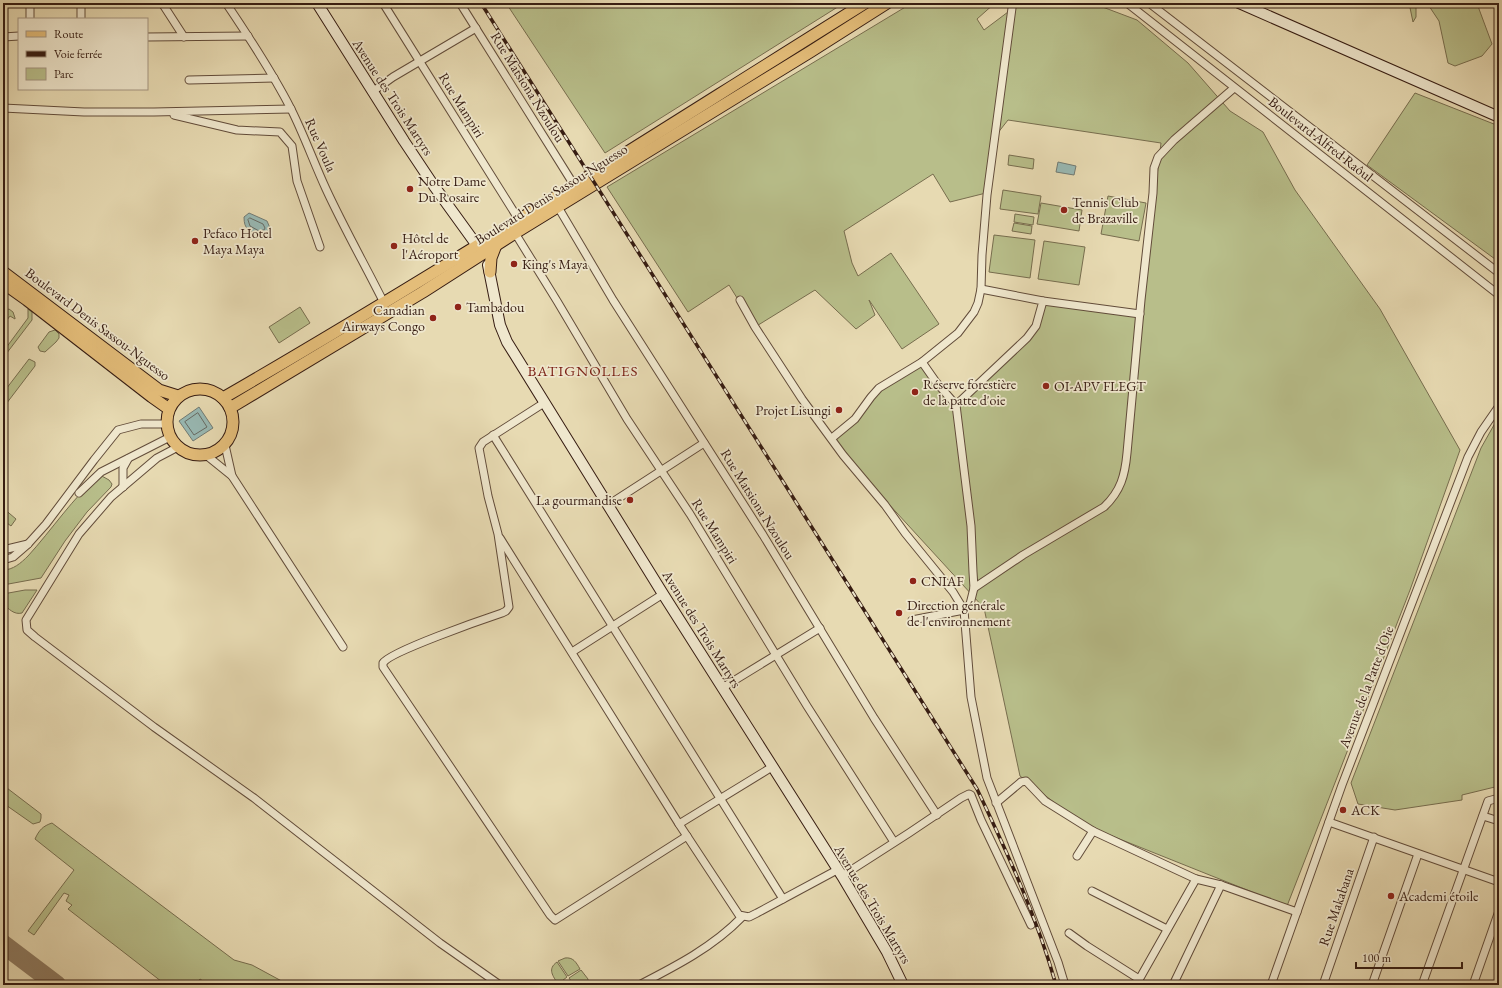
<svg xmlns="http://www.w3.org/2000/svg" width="1502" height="988" font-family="'EB Garamond',serif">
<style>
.green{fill:#b8be8a;stroke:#776d4e}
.water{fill:#98b9b4;stroke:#717a73}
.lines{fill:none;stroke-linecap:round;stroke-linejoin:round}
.shore{stroke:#676a63;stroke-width:1}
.taxiway{stroke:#8e7b62;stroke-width:19}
.street-casing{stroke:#624c3a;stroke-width:9}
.secondary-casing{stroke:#361c12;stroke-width:12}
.primary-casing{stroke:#361c12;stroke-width:13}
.street{stroke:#efe7cd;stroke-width:7}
.secondary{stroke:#efe7cd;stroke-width:10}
.primary{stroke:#e4bd79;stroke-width:11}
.rail-casing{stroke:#361c12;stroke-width:3.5}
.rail{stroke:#efe7cd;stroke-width:2;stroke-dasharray:6;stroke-linecap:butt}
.poi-dot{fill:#8f2418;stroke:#efe7cd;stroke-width:1.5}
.labels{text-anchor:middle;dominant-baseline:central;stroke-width:3.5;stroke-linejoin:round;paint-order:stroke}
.street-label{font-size:14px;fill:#361c12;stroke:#efe7cd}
.poi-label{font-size:14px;fill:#361c12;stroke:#efe7cd;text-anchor:start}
.neighbourhood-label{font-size:15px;letter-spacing:1px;fill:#7a1f14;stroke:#efe7cd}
</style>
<rect width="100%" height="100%" fill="#e7dab2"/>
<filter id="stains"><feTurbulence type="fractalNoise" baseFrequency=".005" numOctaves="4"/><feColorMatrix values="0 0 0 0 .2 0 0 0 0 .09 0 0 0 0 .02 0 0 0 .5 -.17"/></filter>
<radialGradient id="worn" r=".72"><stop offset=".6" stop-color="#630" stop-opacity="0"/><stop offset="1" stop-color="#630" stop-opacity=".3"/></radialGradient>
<g class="green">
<path d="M506 3H844L605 153Z"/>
<path d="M912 3H995L977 19 984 30 1020 3H1092L1137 20 1188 63 1230 111 1263 132 1295 190 1380 309 1460 450 1410 590 1287 906 1082 824 1020 776 984 608 842 453 832 438 847 425 870 397 922 362 956 405 1027 338 1043 301 1140 314 1161 143 1008 120 997 134 990 192 950 202 933 174 844 231 852 263 858 276 891 253 939 324 902 349 869 300 875 315 856 329 815 290 755 327 729 285 688 312 607 187Z"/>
<path d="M1409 3H1425L1416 6V17L1413 22Z"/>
<path d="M1427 3H1478L1479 9 1492 44 1482 56 1455 66 1448 63 1439 21Z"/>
<path d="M1415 93 1499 126V262L1367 165Z"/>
<path d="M1009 155 1034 159 1033 169 1008 165Z"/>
<path d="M1003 190 1041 196 1038 214 1000 209Z"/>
<path d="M1108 196 1146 203 1139 241 1101 234Z"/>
<path d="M1041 203 1082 210 1079 231 1037 224Z"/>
<path d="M1015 214 1034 217 1033 225 1014 222Z"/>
<path d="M1014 223 1032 226 1031 234 1012 231Z"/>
<path d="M994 235 1035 240 1030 278 989 272Z"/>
<path d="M1044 241 1085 247 1079 285 1038 279Z"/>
<path d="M300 307 310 323 279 343 269 327Z"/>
<path d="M9 309 13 312 15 318V319L10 316 3 325V321L8 314 3 311Z"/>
<path d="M28 309 32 312V320L3 358V352L28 318Z"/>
<path d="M55 330 59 334V338L56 342 45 352 40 351 38 347 49 332Z"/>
<path d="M29 359 35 362V366L3 408V393Z"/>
<path d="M1499 416V786L1462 795V800L1395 810 1358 804 1351 783 1481 448Z"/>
<path d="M100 475 109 480 112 484 111 487 87 512 65 541 41 578 3 585V570C13 570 21 563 28 556 51 531 74 496 100 475Z"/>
<path d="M3 508 16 519 11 526 3 520Z"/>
<path d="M25 590H37L22 613C14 615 9 609 3 604V594Z"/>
<path d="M3 785 41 814V818L40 822 33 824 3 803Z"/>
<path d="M52 823 234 960 252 965 289 985H209L200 979 195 985H166L68 909 72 905 66 901 69 895 64 893 34 935 28 931 74 870 35 839C39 830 43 826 52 823Z"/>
<path d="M565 958C573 957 576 962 580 969L568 976 558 961Z"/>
<path d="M557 962 567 977 558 984C553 976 547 969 557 962Z"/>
<path d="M581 970 588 979V985H574L569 978Z"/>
</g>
<g class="water">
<path d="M1058 162 1076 166 1074 175 1056 172Z"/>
<path d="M249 213 267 221 270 228 267 233 259 235C249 230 244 230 244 217Z"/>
<path d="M199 407 213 428 193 441 179 421Z"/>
</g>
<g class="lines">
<g class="shore">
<path d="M250 218 263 224 265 228 264 230 259 231 250 226 248 220Z"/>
<path d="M198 413 207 427 194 435 185 422Z"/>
</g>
<path class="taxiway" d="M3 944 57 985"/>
<g class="street-casing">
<g id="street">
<path d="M81 3V19"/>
<path d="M162 3 184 37"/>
<path d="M226 3C249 37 272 72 291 109 304 135 314 163 326 189 344 228 365 265 384 303"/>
<path d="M383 3 519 220"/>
<path d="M460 3 574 185"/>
<path d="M1127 3 1499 295"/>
<path d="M1149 3 1499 273"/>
<path d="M30 19V3"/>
<path d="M3 37 19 36"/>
<path d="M147 37 248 36"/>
<path d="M189 80 274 78"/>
<path d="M372 92 393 77 476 28"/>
<path d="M3 108 84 112H154L291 109"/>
<path d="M174 115 237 130 280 132 292 146 297 181 320 247"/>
<path d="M558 207 613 300 763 535 874 718 937 815"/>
<path d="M515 233 557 301 627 419 690 514 807 706 894 842"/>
<path d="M740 300 755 327 802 399 843 455 885 505 905 533 953 592 964 610 971 697 987 778 1058 962 1065 985"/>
<path d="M1043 301 1140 314"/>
<path d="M544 403 483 442 479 448 488 496 498 534 509 607 506 611 502 613C484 619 389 652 383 663V667L550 915 555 920 687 836"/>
<path d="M956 405 1027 338 1036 326 1043 301 981 289"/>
<path d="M493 435 783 899"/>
<path d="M832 438 855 419 871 397 879 388 922 362 958 333 974 312 978 303 981 289 982 255 987 195 1012 8"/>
<path d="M225 445 232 476"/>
<path d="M178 447 157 458 111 497 79 534 26 620 27 630 35 637 154 727 254 798 440 943 500 985"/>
<path d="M206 455 232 476 343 647"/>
<path d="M123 487V468L128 459"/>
<path d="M79 493 101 472 170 437"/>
<path d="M608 505 704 443"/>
<path d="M500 538 679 824 739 915 749 917 757 913 837 870"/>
<path d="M3 550 28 544"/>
<path d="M3 560 13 557 28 544 46 524 94 460 118 430 141 424H166"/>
<path d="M974 588 1023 555 1104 507C1121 491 1125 475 1127 453L1141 300 1153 193 1154 168 1158 157 1174 140 1234 88"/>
<path d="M912 620 964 610 970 604 974 588 973 572 971 526 956 405 936 382 922 362"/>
<path d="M572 652 663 594"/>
<path d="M722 688 820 628"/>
<path d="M996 803 1021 782 1026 781 1045 801 1093 831 1196 879 1221 885 1297 912"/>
<path d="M1483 816 1499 821"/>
<path d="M1329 822 1499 882"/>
<path d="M679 824 772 767"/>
<path d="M1077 856 1093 831"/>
<path d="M842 876 909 833 961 798 969 794 971 795 981 820 1031 925"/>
<path d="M1092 891 1167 929"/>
<path d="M1069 933 1087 946 1139 979"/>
<path d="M639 985C676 966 713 947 742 917"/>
<path d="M1136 985 1196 879"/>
<path d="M1173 985 1221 885"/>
<path d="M1271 985 1342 785 1468 457 1481 432 1499 406"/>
<path d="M1323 985 1374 837"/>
<path d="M1372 985 1418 854"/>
<path d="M1422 985 1488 801 1499 798"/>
<path d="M1473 985 1499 911"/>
</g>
</g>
<g class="secondary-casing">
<g id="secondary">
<path d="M317 3 404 141 434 186 481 251"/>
<path d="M1239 3 1499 117"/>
<path d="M488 265 500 325 507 342 663 594 842 876 887 952 903 985"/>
</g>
</g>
<g class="primary-casing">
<g id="primary">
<path d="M3 272 159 390 178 396"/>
<path d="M490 272 491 258 496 245"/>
<path d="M3 283 27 300 152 397 169 409"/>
<circle cx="200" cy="422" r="33"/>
<path d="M223 398C441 272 652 136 865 3"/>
<path d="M230 408 423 292 515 233 810 52 887 3"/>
</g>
</g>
<use href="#street" class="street"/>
<use href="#secondary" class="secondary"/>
<use href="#primary" class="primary"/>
<g class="rail-casing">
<path id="rail" d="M481 3 977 789C1007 852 1037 917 1056 985"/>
</g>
<use href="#rail" class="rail"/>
</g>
<g class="poi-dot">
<circle cx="410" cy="189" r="4"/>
<circle cx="1064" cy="210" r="4"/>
<circle cx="195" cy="241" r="4"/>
<circle cx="394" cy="246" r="4"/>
<circle cx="514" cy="264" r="4"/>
<circle cx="458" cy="307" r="4"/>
<circle cx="433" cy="318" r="4"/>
<circle cx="1046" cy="386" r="4"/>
<circle cx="915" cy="392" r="4"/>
<circle cx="839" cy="410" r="4"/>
<circle cx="630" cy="500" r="4"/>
<circle cx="913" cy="581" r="4"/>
<circle cx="899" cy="613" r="4"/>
<circle cx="1343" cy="810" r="4"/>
<circle cx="1391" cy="896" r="4"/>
</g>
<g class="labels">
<g class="street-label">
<text transform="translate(528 87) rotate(58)">Rue Matsiona Nzoulou</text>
<text transform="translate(393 97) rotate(57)">Avenue des Trois Martyrs</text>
<text transform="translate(462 105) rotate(58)">Rue Mampiri</text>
<text transform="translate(1321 139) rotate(38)">Boulevard Alfred Raôul</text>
<text transform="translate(321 145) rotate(66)">Rue Voula</text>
<text transform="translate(551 194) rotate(-32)">Boulevard Denis Sassou-Nguesso</text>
<text transform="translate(98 324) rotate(37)">Boulevard Denis Sassou-Nguesso</text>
<text transform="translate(758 504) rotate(58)">Rue Matsiona Nzoulou</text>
<text transform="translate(715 531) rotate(58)">Rue Mampiri</text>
<text transform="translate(702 629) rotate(58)">Avenue des Trois Martyrs</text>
<text transform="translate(1366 687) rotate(-69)">Avenue de la Patte d'Oie</text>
<text transform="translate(873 904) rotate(59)">Avenue des Trois Martyrs</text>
<text transform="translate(1336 907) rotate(-71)">Rue Makabana</text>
</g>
<g class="poi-label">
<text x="418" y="181">Notre Dame<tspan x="418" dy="16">Du Rosaire</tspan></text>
<text x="1072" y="202">Tennis Club<tspan x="1072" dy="16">de Brazaville</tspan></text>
<text x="203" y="233">Pefaco Hotel<tspan x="203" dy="16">Maya Maya</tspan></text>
<text x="402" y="238">Hôtel de<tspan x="402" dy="16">l'Aéroport</tspan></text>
<text x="522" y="264">King's Maya</text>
<text x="466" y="307">Tambadou</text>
<text x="425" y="310" text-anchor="end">Canadian<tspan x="425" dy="16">Airways Congo</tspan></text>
<text x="923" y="384">Réserve forestière<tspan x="923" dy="16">de la patte d'oie</tspan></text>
<text x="1054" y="386">OI-APV FLEGT</text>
<text x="831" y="410" text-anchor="end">Projet Lisungi</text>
<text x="622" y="500" text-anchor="end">La gourmandise</text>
<text x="921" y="581">CNIAF</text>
<text x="907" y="605">Direction générale<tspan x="907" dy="16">de l'environnement</tspan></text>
<text x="1351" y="810">ACK</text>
<text x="1399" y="896">Academi étoile</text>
</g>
<g class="neighbourhood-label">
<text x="583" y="370">BATIGNOLLES</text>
</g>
</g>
<rect width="1502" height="988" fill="none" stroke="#e7dab2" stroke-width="16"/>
<rect x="4" y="4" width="1494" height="980" fill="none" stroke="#361c12" stroke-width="2"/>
<rect x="8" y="8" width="1486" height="972" fill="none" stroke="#361c12"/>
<rect x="18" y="18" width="130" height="72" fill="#efe7cd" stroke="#a59682"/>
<rect x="26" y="31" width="20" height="6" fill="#e4bd79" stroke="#a59682"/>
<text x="54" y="38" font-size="12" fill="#361c12">Route</text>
<rect x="26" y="51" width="20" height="6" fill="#361c12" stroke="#a59682"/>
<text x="54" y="58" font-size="12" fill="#361c12">Voie ferrée</text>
<rect x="26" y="68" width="20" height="12" fill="#b8be8a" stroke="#a59682"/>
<text x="54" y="78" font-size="12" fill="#361c12">Parc</text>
<path d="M1356 962v6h106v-6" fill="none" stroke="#361c12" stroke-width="2"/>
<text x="1362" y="962" font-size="12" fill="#361c12" stroke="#efe7cd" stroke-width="3" paint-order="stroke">100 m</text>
<rect width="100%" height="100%" filter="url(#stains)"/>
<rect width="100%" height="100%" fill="url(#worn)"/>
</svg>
